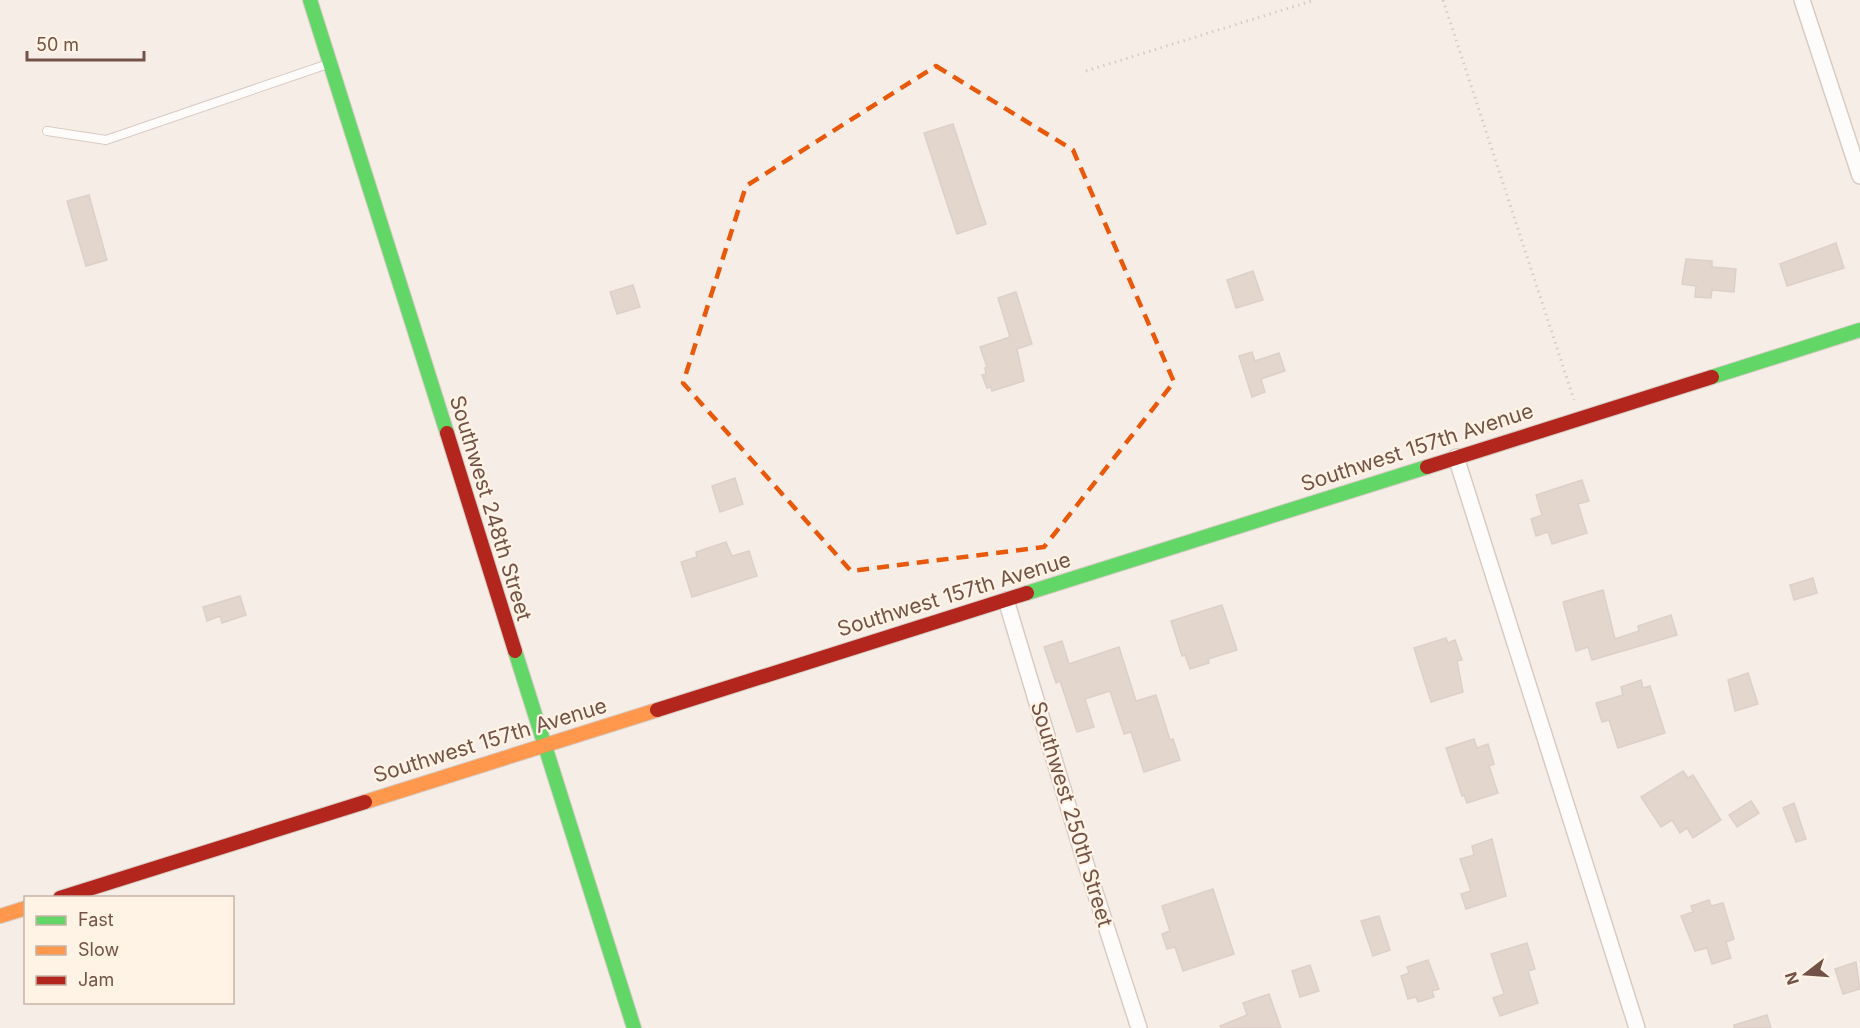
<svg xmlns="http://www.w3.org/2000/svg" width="1860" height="1028" font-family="Inter,sans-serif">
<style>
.building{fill:#e2d6cd;stroke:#ded0c8;stroke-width:1.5}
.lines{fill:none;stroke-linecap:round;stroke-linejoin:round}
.lane-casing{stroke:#d7cbc4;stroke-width:10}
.street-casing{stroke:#d7cbc4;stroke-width:18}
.fast-casing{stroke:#d6cbc3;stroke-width:16}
.slow-casing{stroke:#d6cbc3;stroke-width:16}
.jam-casing{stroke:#d6cbc3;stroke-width:16}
.path{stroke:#d7ccc9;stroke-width:3;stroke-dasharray:1.5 4.5;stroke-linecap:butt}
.lane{stroke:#fefcfb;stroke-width:8}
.street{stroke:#fefcfb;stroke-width:15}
.fast{stroke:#63d668;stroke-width:14}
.slow{stroke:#ff974d;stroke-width:14}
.jam{stroke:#b3261e;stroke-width:14}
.marked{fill:none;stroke:#e8590c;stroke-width:4.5;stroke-dasharray:12 8;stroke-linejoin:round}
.labels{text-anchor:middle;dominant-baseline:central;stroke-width:4.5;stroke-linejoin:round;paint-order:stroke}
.street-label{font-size:21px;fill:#735347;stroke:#fff3e6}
</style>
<rect width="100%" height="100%" fill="#f6eee6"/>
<g class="building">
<path d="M953 124 986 224 957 234 924 133Z"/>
<path d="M89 195 107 260 86 266 67 201Z"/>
<path d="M1836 243 1844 268 1787 286 1780 264Z"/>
<path d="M1686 259 1712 261V267L1736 269 1734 292 1712 290 1711 298 1695 297 1696 286 1682 284Z"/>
<path d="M1253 271 1263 300 1236 308 1227 280Z"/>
<path d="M633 285 640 307 617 314 610 292Z"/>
<path d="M1016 292 1032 344 1017 349 1024 381 992 391 991 387 987 388 982 375 986 374 985 368 987 367 980 347 1010 337 998 298Z"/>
<path d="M1252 352 1255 361 1279 353 1285 371 1261 379 1265 392 1252 397 1239 356Z"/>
<path d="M735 478 743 504 720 512 712 486Z"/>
<path d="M1582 480 1589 501 1578 504 1587 533 1552 544 1548 532 1536 536 1531 519 1542 515 1536 495Z"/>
<path d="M726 542 732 556 749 551 757 576 692 597 681 562 697 557 696 552Z"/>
<path d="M1813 578 1817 593 1794 600 1790 585Z"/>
<path d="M1603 590 1615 639 1639 631 1638 626 1671 615 1677 635 1592 660 1588 647 1576 651 1563 602Z"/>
<path d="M240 596 246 615 222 623 220 616 207 621 203 607Z"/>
<path d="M1222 605 1237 650 1208 659 1209 663 1190 669 1185 655 1182 656 1171 621Z"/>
<path d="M1446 638 1448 643 1455 640 1462 660 1457 661 1463 692 1431 702 1414 648Z"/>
<path d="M1062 641 1069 664 1119 647 1136 701 1156 695 1170 740 1173 739 1180 760 1144 772 1131 732 1124 734 1110 691 1085 699 1094 727 1077 732 1060 681 1056 683 1044 647Z"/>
<path d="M1748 673 1758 704 1735 711 1728 680Z"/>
<path d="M1641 680 1643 688 1650 686 1665 733 1618 748 1609 720 1602 722 1596 703 1623 695 1621 687Z"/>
<path d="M1474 739 1477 748 1488 744 1494 764 1489 766 1498 793 1467 803 1464 795 1462 796 1446 748Z"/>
<path d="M1683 771 1688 778 1693 775 1721 820 1693 838 1687 828 1680 833 1672 820 1661 827 1641 797Z"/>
<path d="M1751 801 1759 813 1737 827 1729 815Z"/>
<path d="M1794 803 1806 839 1796 842 1783 808Z"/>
<path d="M1492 839 1506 896 1466 909 1461 894 1471 891 1460 859 1474 855 1472 846Z"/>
<path d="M1213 889 1234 954 1183 971 1175 947 1167 949 1162 934 1170 931 1162 906Z"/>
<path d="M1709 900 1711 906 1723 903 1734 939 1726 942 1731 958 1712 964 1707 948 1695 951 1681 916 1693 912 1691 906Z"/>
<path d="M1379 916 1390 950 1373 956 1361 921Z"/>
<path d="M1527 943 1535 969 1528 971 1538 1003 1500 1016 1493 998 1504 994 1491 954Z"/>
<path d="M1428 960 1439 989 1432 991 1434 997 1418 1002 1416 997 1408 999 1401 976 1409 973 1407 967Z"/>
<path d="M1856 962 1860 989 1843 994 1835 969Z"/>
<path d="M1310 965 1319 991 1300 997 1292 971Z"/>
<path d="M1269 994 1281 1028H1221L1220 1026 1247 1015 1243 1003Z"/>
<path d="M1767 1015 1771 1028H1734V1025Z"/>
</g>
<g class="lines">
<g class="lane-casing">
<path id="lane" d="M47 131 106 140 328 64"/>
</g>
<g class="street-casing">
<g id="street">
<path d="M1802 0 1860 176"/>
<path d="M1456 457 1637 1028"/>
<path d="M1006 600 1082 852 1139 1028"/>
</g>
</g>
<g class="fast-casing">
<g id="fast">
<path d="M310 0 447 433"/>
<path d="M1712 377 1860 330"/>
<path d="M1027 593 1427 467"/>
<path d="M515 651 634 1028"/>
</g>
</g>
<g class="slow-casing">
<g id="slow">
<path d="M365 802 657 710"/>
<path d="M0 916 26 908"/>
</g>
</g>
<g class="jam-casing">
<g id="jam">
<path d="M447 433 515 651"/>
<path d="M1427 467 1712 377"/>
<path d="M657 710 1027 593"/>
<path d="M60 898 365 802"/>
</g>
</g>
<g class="path">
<path d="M1443 0 1574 400"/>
<path d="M1086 71 1315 0"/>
</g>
<use href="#lane" class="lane"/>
<use href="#street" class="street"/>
<use href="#fast" class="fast"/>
<use href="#slow" class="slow"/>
<use href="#jam" class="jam"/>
</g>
<path class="marked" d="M936 66 1073 150 1174 382 1044 547 851 571 683 383 746 186Z"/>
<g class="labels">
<g class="street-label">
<text transform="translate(1417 447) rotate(-18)">Southwest 157th Avenue</text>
<text transform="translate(491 508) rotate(73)">Southwest 248th Street</text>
<text transform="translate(954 594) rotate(-17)">Southwest 157th Avenue</text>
<text transform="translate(490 740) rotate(-17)">Southwest 157th Avenue</text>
<text transform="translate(1072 814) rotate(73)">Southwest 250th Street</text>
</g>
</g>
<rect x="24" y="896" width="210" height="108" fill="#fff3e6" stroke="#c7b3a6" stroke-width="1.5"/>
<rect x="36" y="916" width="30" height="9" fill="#63d668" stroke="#c7b3a6" stroke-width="1.5"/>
<text x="78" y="926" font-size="18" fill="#735347">Fast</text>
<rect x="36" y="946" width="30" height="9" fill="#ff974d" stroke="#c7b3a6" stroke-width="1.5"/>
<text x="78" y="956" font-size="18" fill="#735347">Slow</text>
<rect x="36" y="976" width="30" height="9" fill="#b3261e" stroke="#c7b3a6" stroke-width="1.5"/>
<text x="78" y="986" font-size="18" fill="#735347">Jam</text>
<g transform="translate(1806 974) rotate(253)" stroke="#fff3e6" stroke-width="4.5" paint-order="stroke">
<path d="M0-4.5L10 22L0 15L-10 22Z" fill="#735347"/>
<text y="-9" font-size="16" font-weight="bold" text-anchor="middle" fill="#735347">N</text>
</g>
<path d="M27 51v9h117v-9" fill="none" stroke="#735347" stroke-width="3"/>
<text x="36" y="51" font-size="18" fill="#735347" stroke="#fff3e6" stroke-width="4.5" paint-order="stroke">50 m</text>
</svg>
